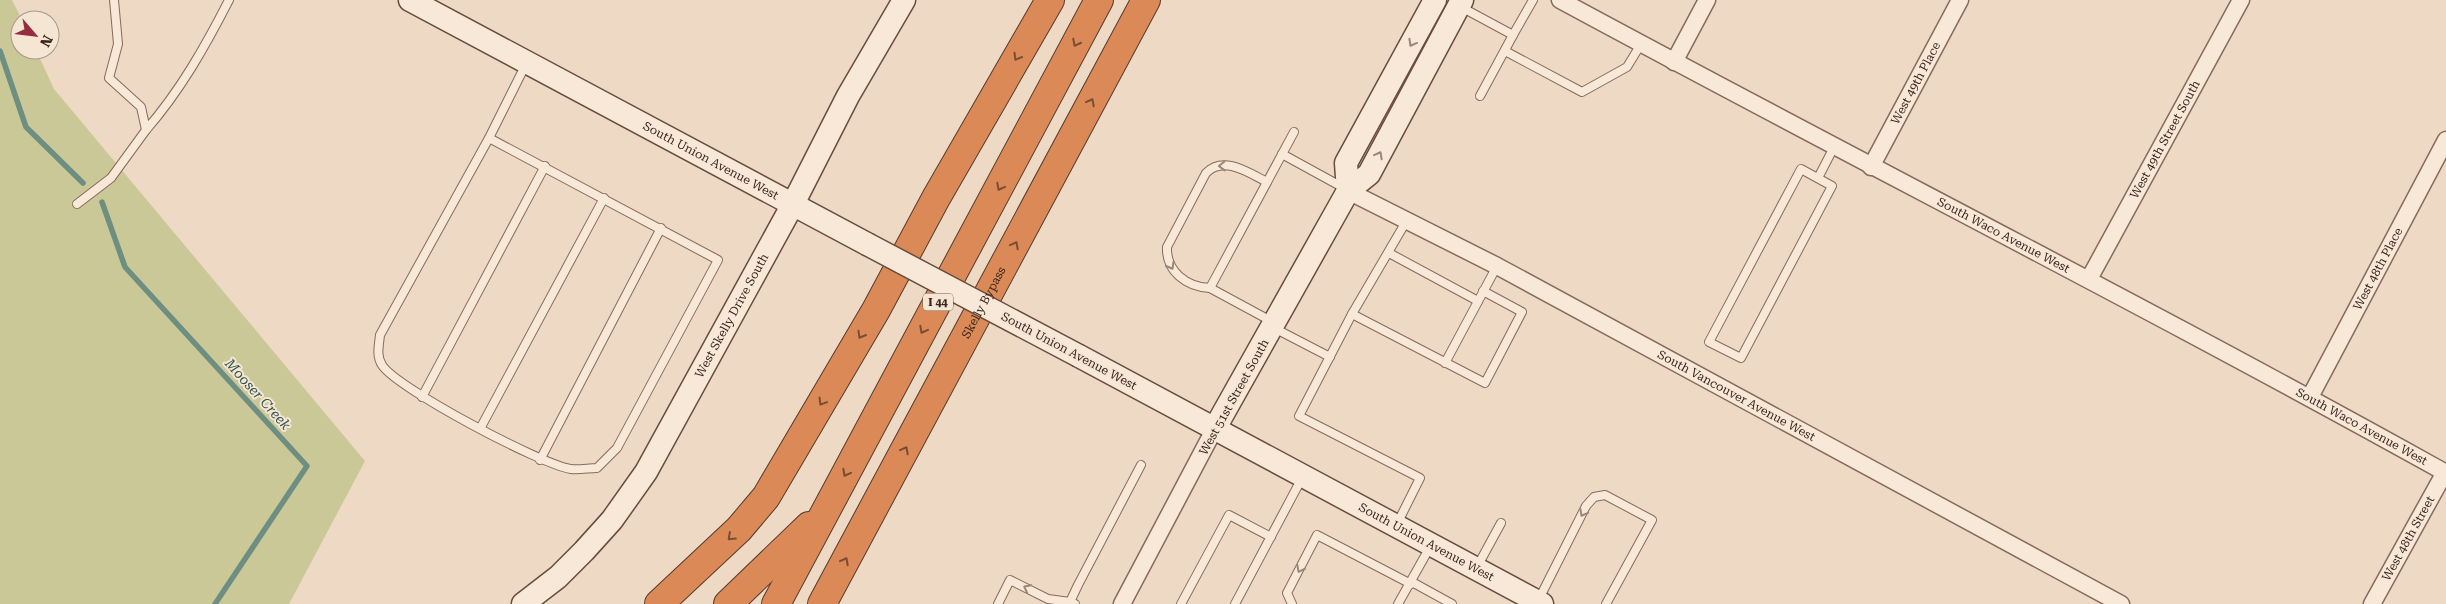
<svg xmlns="http://www.w3.org/2000/svg" width="2446" height="604" font-family="'Roboto Serif',serif">
<style>
.park{fill:#cbc898}
.lines{fill:none;stroke-linecap:round;stroke-linejoin:round}
.stream{stroke:#6d8e80;stroke-width:5.5}
.lane-casing{stroke:#886a5b;stroke-width:10}
.street-casing{stroke:#886a5b;stroke-width:19}
.secondary-casing{stroke:#694c3e;stroke-width:25}
.highway-casing{stroke:#553a2f;stroke-width:30}
.lane{stroke:#f8e8d7;stroke-width:8}
.street{stroke:#f8e8d7;stroke-width:16}
.secondary{stroke:#f8e8d7;stroke-width:22}
.highway{stroke:#db8956;stroke-width:28}
.secondary-bridge-casing{stroke:#694c3e;stroke-width:25;stroke-linecap:butt}
.secondary-bridge{stroke:#f8e8d7;stroke-width:22}
.oneway{stroke:#794e34}
.oneway2{stroke:#98877a}
.labels{text-anchor:middle;dominant-baseline:central;stroke-width:4;stroke-linejoin:round;paint-order:stroke}
.shield{fill:#f5e5d3;stroke:#715f54;stroke-width:1}
.shield-label{font-size:11px;font-weight:bold;fill:#38261e}
.street-label{font-size:12px;fill:#38261e;stroke:#f5e5d3}
.water-label{font-size:14px;font-style:italic;fill:#2e574d;stroke:#f5e5d3}
</style>
<rect width="100%" height="100%" fill="#edd9c4"/>
<path class="park" d="M0 0H12L22 20 20 50H36L54 89 365 461 289 604H0Z"/>
<g class="lines">
<g class="stream">
<path d="M0 51 26 127 83 183"/>
<path d="M102 202 125 267 307 466 215 604"/>
</g>
<g class="lane-casing">
<g id="lane">
<path d="M114 0 118 44 109 78 141 107 146 130C180 91 205 47 229 0"/>
<path d="M1461 7 1513 35 1533 0"/>
<path d="M1505 51 1582 92 1627 67 1641 44"/>
<path d="M1480 96 1513 35"/>
<path d="M489 138 718 260 617 448 597 468C589 468 579 470 571 469 542 465 396 388 382 365 376 356 379 345 380 335L489 138 526 64"/>
<path d="M1282 154 1344 188"/>
<path d="M1801 169 1832 186 1741 358 1709 342Z"/>
<path d="M1818 178 1834 147"/>
<path d="M1267 182C1249 173 1224 155 1206 173L1167 247C1166 271 1186 287 1210 288L1273 322"/>
<path d="M77 204 111 178 146 130"/>
<path d="M1407 220 1352 314 1485 383 1522 312 1483 291"/>
<path d="M1389 253 1478 301"/>
<path d="M1210 288 1294 132"/>
<path d="M1352 314 1299 416 1420 478 1397 524"/>
<path d="M1274 328 1330 357"/>
<path d="M1445 363 1497 266"/>
<path d="M422 397 545 166"/>
<path d="M481 427 604 198"/>
<path d="M540 460 661 228"/>
<path d="M1477 567 1501 523"/>
<path d="M1412 582 1452 604"/>
<path d="M1539 599 1586 506 1594 497 1605 495 1652 520 1606 604"/>
<path d="M998 604 1010 580 1048 599 1070 602"/>
<path d="M1075 604 1070 602 1078 585 1141 465"/>
<path d="M1181 604 1229 515 1271 537"/>
<path d="M1235 604 1302 478"/>
<path d="M1292 604 1287 593 1317 535 1411 584"/>
<path d="M1398 604 1430 547"/>
</g>
</g>
<g class="street-casing">
<g id="street">
<path id="s1" d="M1560 0C1854 159 2153 310 2446 473"/>
<path d="M1674 62 1707 0"/>
<path id="s2" d="M1871 167 1960 0"/>
<path id="s3" d="M1348 191 1497 266 2121 604"/>
<path id="s4" d="M2089 279 2241 0"/>
<path id="s5" d="M2310 397 2446 140"/>
<path d="M1122 604 1215 428"/>
<path id="s6" d="M2372 604 2445 472"/>
</g>
</g>
<g class="secondary-casing">
<g id="secondary">
<path id="s7" d="M410 0 867 244"/>
<path d="M1348 191 1346 163 1435 0"/>
<path id="s8" d="M1079 356 1542 604"/>
<path d="M1215 428 1348 191 1369 174 1462 0"/>
<path id="s9" d="M523 604 558 577 584 551 612 520 646 472 793 204 848 96 904 0"/>
</g>
</g>
<g class="highway-casing">
<g id="highway">
<path d="M659 604 739 529 766 497 876 310 936 198 1050 0"/>
<path d="M728 604 809 526"/>
<path d="M776 604 1099 0"/>
<path id="s10" d="M822 604 1146 0"/>
</g>
</g>
<use href="#lane" class="lane"/>
<use href="#street" class="street"/>
<use href="#secondary" class="secondary"/>
<use href="#highway" class="highway"/>
<g class="secondary-bridge-casing">
<path id="secondary-bridge" d="M867 244 1079 356"/>
</g>
<use href="#secondary-bridge" class="secondary-bridge"/>
</g>
<defs><path id="oneway-chevron" d="M-2-3.5L2.5 0L-2 3.5" fill="none" stroke-width="1.6" stroke-linecap="round" stroke-linejoin="round" transform="scale(1.25)"/></defs>
<g class="oneway">
<use href="#oneway-chevron" transform="translate(1076 43) rotate(117)"/>
<use href="#oneway-chevron" transform="translate(1017 57) rotate(120)"/>
<use href="#oneway-chevron" transform="translate(1091 102) rotate(-62)"/>
<use href="#oneway-chevron" transform="translate(1000 187) rotate(118)"/>
<use href="#oneway-chevron" transform="translate(1015 245) rotate(-62)"/>
<use href="#oneway-chevron" transform="translate(923 330) rotate(118)"/>
<use href="#oneway-chevron" transform="translate(861 335) rotate(120)"/>
<use href="#oneway-chevron" transform="translate(822 402) rotate(121)"/>
<use href="#oneway-chevron" transform="translate(905 450) rotate(-62)"/>
<use href="#oneway-chevron" transform="translate(846 473) rotate(118)"/>
<use href="#oneway-chevron" transform="translate(731 537) rotate(137)"/>
<use href="#oneway-chevron" transform="translate(845 561) rotate(-62)"/>
</g>
<g class="oneway2">
<use href="#oneway-chevron" transform="translate(1412 43) rotate(119)"/>
<use href="#oneway-chevron" transform="translate(1379 155) rotate(-62)"/>
<use href="#oneway-chevron" transform="translate(1222 166) rotate(179)"/>
<use href="#oneway-chevron" transform="translate(1171 266) rotate(60)"/>
<use href="#oneway-chevron" transform="translate(1583 513) rotate(118)"/>
<use href="#oneway-chevron" transform="translate(1300 569) rotate(117)"/>
<use href="#oneway-chevron" transform="translate(1027 588) rotate(-153)"/>
</g>
<g class="labels">
<rect class="shield" x="923" y="293.5" width="30" height="17" rx="4"/>
<g class="shield-label">
<text x="938" y="302">I 44</text>
</g>
<g class="street-label">
<text stroke="none"><textPath href="#s2" startOffset="95">West 49th Place</textPath></text>
<text stroke="none"><textPath href="#s4" startOffset="159">West 49th Street South</textPath></text>
<text stroke="none"><textPath href="#s7" startOffset="341">South Union Avenue West</textPath></text>
<text stroke="none"><textPath href="#s1" startOffset="502">South Waco Avenue West</textPath></text>
<text stroke="none"><textPath href="#s5" startOffset="145">West 48th Place</textPath></text>
<text stroke="none"><textPath href="#s10" startOffset="342">Skelly Bypass</textPath></text>
<text stroke="none"><textPath href="#s9" startOffset="360">West Skelly Drive South</textPath></text>
<text transform="translate(1069 351) rotate(28)">South Union Avenue West</text>
<text stroke="none"><textPath href="#s3" startOffset="439">South Vancouver Avenue West</textPath></text>
<text transform="translate(1234 397) rotate(-61)">West 51st Street South</text>
<text stroke="none"><textPath href="#s1" startOffset="908">South Waco Avenue West</textPath></text>
<text stroke="none"><textPath href="#s6" startOffset="75">West 48th Street</textPath></text>
<text stroke="none"><textPath href="#s8" startOffset="394">South Union Avenue West</textPath></text>
</g>
<g class="water-label">
<text transform="translate(258 394) rotate(48)">Mooser Creek</text>
</g>
</g>
<g transform="translate(35 35) rotate(118)"><circle r="24" fill="#f5e5d3" stroke="#a9998b"/>
<path d="M0-4L9 19L0 12L-9 19Z" fill="#952c40"/>
<text y="-8" font-size="14" font-weight="bold" text-anchor="middle" fill="#38261e">N</text>
</g>
</svg>
